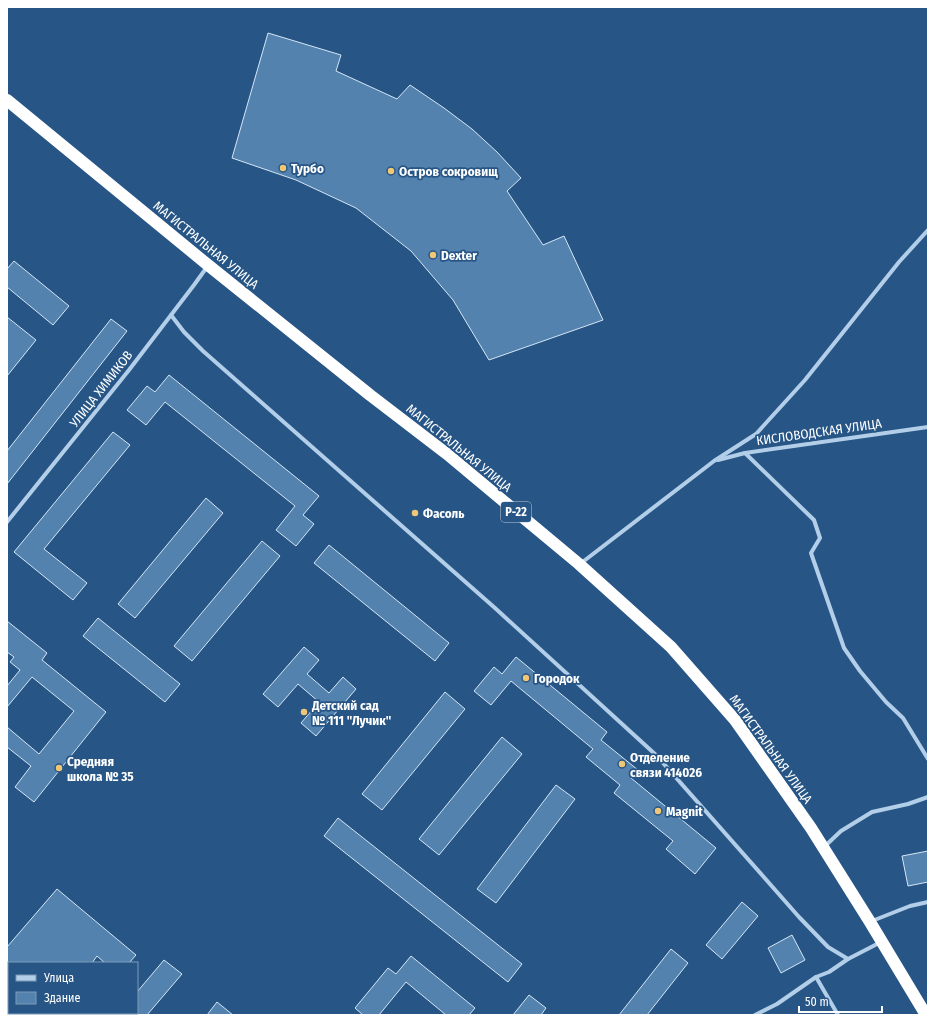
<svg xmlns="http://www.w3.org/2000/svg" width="935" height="1022" font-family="'Fira Sans Condensed',sans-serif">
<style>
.building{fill:#5482af;stroke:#d5e6f6}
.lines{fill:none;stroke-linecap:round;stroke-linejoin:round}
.street{stroke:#b2cee8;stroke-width:4}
.highway{stroke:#fff;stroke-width:12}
.poi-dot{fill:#f0c677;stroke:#275686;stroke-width:1.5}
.labels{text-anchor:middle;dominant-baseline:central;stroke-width:3.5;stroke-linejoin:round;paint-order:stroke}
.shield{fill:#275686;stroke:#beccdb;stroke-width:1}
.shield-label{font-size:12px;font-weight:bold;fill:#fff}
.poi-label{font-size:13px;font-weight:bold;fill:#fff;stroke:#275686;text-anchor:start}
.street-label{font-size:13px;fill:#fff;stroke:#275686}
</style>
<rect width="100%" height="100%" fill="#275686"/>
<g class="building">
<path d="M268 33 341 55 336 71 397 99 410 85 444 108 472 129 497 152 521 178 507 191 543 245 564 236 603 320 489 360 453 300 411 251 356 208 296 180 232 158Z"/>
<path d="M14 261 69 306 53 325 7 287V269Z"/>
<path d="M7 317 36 340 7 376Z"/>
<path d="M111 319 127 331 7 484V451Z"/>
<path d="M169 375 319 496 303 515 314 524 296 546 276 530 295 506 165 402 146 425 127 410 147 386 155 392Z"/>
<path d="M113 432 130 445 44 549 87 583 73 600 14 552Z"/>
<path d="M206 498 223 513 135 618 118 604Z"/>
<path d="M262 541 280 556 192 661 174 646Z"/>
<path d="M329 545 449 643 435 661 314 563Z"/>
<path d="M98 618 180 684 165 702 83 636Z"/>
<path d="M7 621 47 653 42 660 106 712 34 802 15 787 31 766 7 747V727L39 754 74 711 32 677 7 707V686L20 670 10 662 14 657 7 652Z"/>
<path d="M304 647 319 660 307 674 329 693 343 677 356 689 316 736 301 723 319 702 298 684 278 707 263 694Z"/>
<path d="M516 657 607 732 601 740 638 770 631 778 716 848 695 874 666 849 673 841 614 793 620 785 586 757 593 749 511 681 491 705 474 691 494 667 502 674Z"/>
<path d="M445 692 465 709 382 810 362 794Z"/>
<path d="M502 737 522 754 439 855 419 839Z"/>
<path d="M556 785 575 799 496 903 477 889Z"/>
<path d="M338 818 522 964 508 982 324 836Z"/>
<path d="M928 851V882L908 886 902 856Z"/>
<path d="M57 889 136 955 129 963H105L97 956 92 963H7V947Z"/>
<path d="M742 902 758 916 722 959 706 945Z"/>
<path d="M792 935 805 960 781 973 768 948Z"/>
<path d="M671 949 688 963 647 1015H619Z"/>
<path d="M411 956 475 1008 469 1015H446L406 982 379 1015H363L355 1008 388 968 396 974Z"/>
<path d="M164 960 182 974 147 1015H137V992Z"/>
<path d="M529 995 546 1008 541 1015H513Z"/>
<path d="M217 1002 233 1015H207Z"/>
</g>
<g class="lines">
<g class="street">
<path d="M171 315 184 332 203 351 495 608 656 755 799 917 828 947 848 959 881 942"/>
<path d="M745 453 814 520 820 538 811 553 844 648 860 671 886 702 903 718 928 759"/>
<path d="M718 460 745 453 928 427"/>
<path d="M7 522 129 370 194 285 207 267"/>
<path d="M580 564 714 461 756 434 805 380 899 262 928 230"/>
<path d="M824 847 841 831 872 812 908 804 928 797"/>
<path d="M872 921 910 906 928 902"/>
<path d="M816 977 838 1015"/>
<path d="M755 1015 777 1004 816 977 829 972 848 959"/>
</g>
<path class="highway" d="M7 100 208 265 370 395 447 454 579 564 671 647 735 720 811 828 870 922 926 1015"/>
</g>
<g class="poi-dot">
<circle cx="283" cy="168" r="4"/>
<circle cx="391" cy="171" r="4"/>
<circle cx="433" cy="255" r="4"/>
<circle cx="415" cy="513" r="4"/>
<circle cx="526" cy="678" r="4"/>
<circle cx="304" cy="712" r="4"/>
<circle cx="622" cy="764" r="4"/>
<circle cx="59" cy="768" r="4"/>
<circle cx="658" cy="811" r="4"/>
</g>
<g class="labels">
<rect class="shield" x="501" y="502" width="30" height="20" rx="3"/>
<g class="shield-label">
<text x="516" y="512">Р-22</text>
</g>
<g class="poi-label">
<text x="291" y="168">Турбо</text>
<text x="399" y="171">Остров сокровищ</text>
<text x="441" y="255">Dexter</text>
<text x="423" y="513">Фасоль</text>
<text x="534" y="678">Городок</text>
<text x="312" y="705">Детский сад<tspan x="312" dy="15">№ 111 "Лучик"</tspan></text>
<text x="630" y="757">Отделение<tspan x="630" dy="15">связи 414026</tspan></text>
<text x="67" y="761">Средняя<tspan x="67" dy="15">школа № 35</tspan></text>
<text x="666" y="811">Magnit</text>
</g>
<g class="street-label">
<text transform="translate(206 245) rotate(39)">МАГИСТРАЛЬНАЯ УЛИЦА</text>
<text transform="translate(101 389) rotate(-52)">УЛИЦА ХИМИКОВ</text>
<text transform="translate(819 432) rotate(-8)">КИСЛОВОДСКАЯ УЛИЦА</text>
<text transform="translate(459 448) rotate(39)">МАГИСТРАЛЬНАЯ УЛИЦА</text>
<text transform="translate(771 749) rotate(54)">МАГИСТРАЛЬНАЯ УЛИЦА</text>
</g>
</g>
<rect width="935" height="1022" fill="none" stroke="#ffffff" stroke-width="16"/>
<rect x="8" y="962" width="130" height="52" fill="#275686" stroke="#7d9ab6"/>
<rect x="16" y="975" width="20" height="6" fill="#b2cee8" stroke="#7d9ab6"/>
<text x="44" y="982" font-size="12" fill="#ffffff">Улица</text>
<rect x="16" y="992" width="20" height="12" fill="#5482af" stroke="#7d9ab6"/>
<text x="44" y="1002" font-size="12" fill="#ffffff">Здание</text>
<path d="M799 1006v6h83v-6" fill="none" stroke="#ffffff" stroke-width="2"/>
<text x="805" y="1006" font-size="12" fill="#ffffff" stroke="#275686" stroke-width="3" paint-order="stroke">50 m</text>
</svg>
